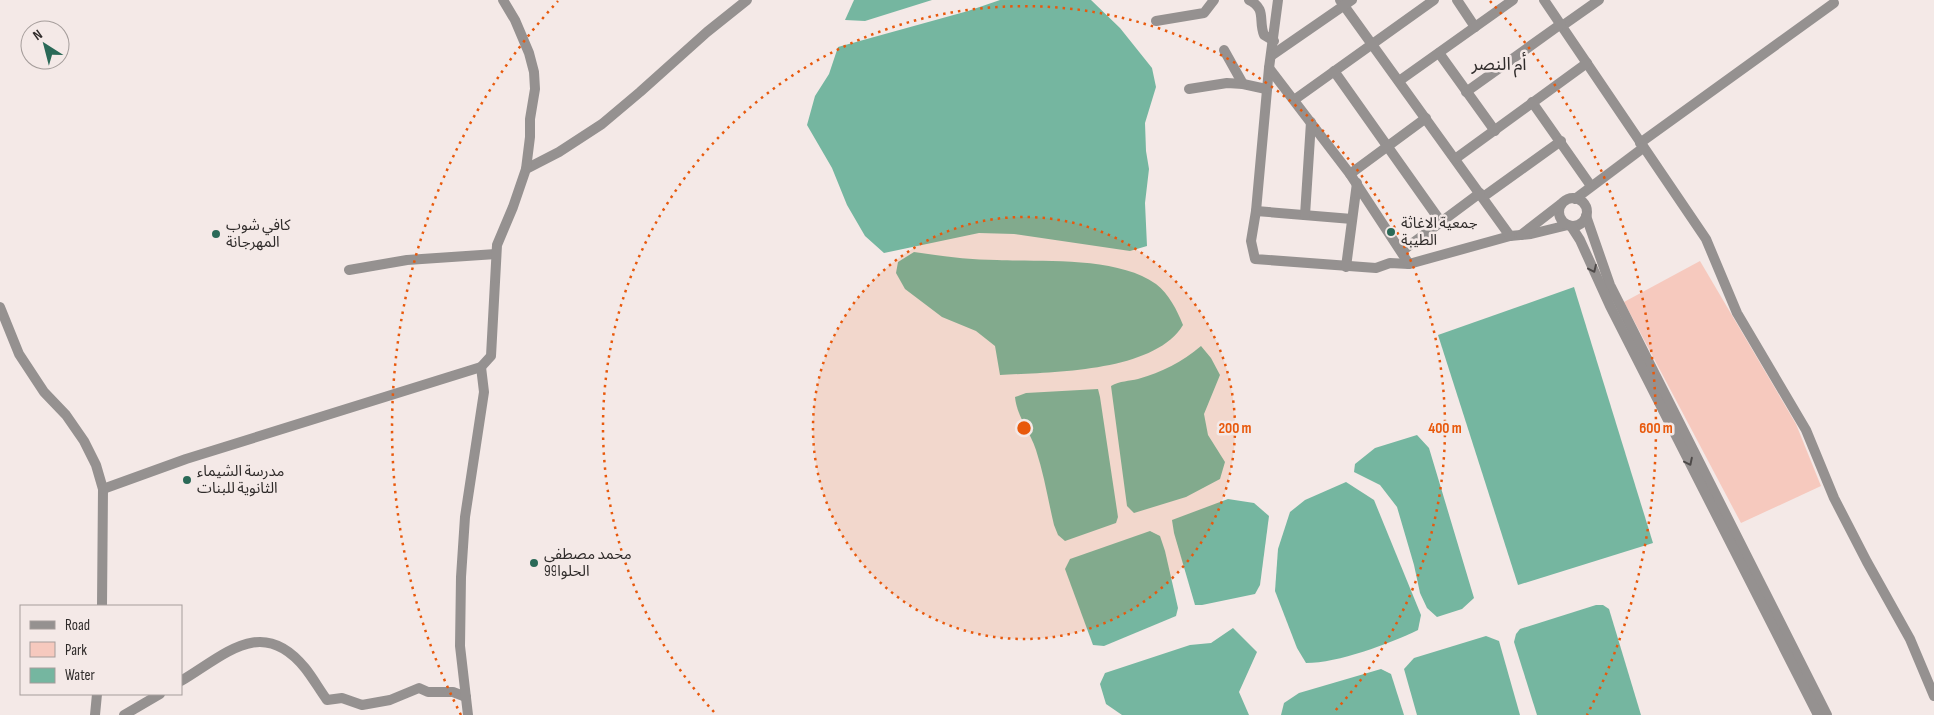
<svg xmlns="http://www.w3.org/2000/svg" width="1934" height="715" font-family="'Sofia Sans Condensed','Noto Sans Arabic',sans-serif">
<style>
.green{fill:#f6c9be}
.water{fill:#75b6a0}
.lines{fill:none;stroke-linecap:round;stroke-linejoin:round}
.minor{stroke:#959190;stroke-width:10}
.oneway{stroke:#4e4a49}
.ring{fill:none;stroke:#e8590c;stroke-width:2.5;stroke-dasharray:2.5 5}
.poi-dot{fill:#2a6957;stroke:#f4e9e7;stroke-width:2}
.labels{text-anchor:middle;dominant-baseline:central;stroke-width:5;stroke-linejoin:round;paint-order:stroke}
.poi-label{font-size:15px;fill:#2f2b2a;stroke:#f4e9e7;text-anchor:start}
.quarter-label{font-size:18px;fill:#2f2b2a;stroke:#f4e9e7}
.centre{fill:#e8590c;stroke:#f4e9e7;stroke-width:2.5}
.ring-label{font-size:15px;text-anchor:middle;font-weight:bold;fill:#e8590c;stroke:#f4e9e7;stroke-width:5;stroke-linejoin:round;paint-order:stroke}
</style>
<rect width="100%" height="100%" fill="#f4e9e7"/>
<path class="green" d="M1700 261 1796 424 1821 486 1741 523 1624 302Z"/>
<g class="water">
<path d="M854 0H932L865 21 845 20Z"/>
<path d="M1000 0H1091L1120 28 1152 68 1156 87 1145 123 1146 151 1149 169 1145 203 1147 246 1130 251 1014 234 979 233 884 253 865 236 847 205 832 168 807 125 815 96 829 74 838 47 968 11Z"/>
<path d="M914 252C941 256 969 260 997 260 1043 262 1117 256 1156 284 1169 294 1177 310 1183 325 1154 373 1050 372 1000 375L995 346 976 331 942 317 905 289 896 273 898 262Z"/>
<path d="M1574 287 1653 543 1518 585 1438 335Z"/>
<path d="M1201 346 1211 358 1220 375 1204 414 1208 435 1225 462 1220 479 1186 497 1134 513 1127 506 1111 386C1120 381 1129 381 1138 379 1162 372 1182 362 1201 346Z"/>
<path d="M1098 389 1100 397 1118 517 1116 523 1065 541 1058 535 1054 525C1048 500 1044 474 1036 450 1030 431 1017 417 1015 397L1026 393Z"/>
<path d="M1417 435 1429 448 1474 598 1462 609 1437 617 1427 608 1420 593 1414 565 1397 507 1380 485 1354 472 1355 464 1375 448Z"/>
<path d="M1346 482 1374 500 1421 615 1418 630C1389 644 1338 663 1306 663L1297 648 1275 591 1278 549 1290 512 1305 500Z"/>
<path d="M1228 499 1254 503 1269 516 1260 585 1255 594 1202 605H1195L1174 533 1172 520Z"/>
<path d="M1150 531 1160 536 1165 551 1178 608 1176 616 1104 646 1093 645 1065 569 1070 559Z"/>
<path d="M1596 605H1603L1609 609 1641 715H1537L1514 642 1516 634 1520 629Z"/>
<path d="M1233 628 1257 652 1239 692 1249 715H1122L1106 704 1100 684 1105 673 1190 645 1211 643Z"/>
<path d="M1486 636 1499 641 1520 715H1417L1404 669 1414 658Z"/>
<path d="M1381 669 1391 674 1404 715H1281L1284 703 1299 693Z"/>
</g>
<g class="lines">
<g class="minor">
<path d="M1249 0C1267 9 1258 20 1264 35L1274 41"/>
<path d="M1278 0 1269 68 1256 211 1251 241 1255 259 1376 268 1390 263 1409 264 1510 236 1531 234 1568 225"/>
<path d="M1340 0 1510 236"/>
<path d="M1457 0 1475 27"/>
<path d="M1544 0 1706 239 1737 313 1806 430 1834 498 1867 562 1910 639 1934 696"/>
<path d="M1156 21 1204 13 1214 0"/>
<path d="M1562 26 1599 0"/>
<path d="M1224 50 1243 84"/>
<path d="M1439 53 1495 131"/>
<path d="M1271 56 1352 0"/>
<path d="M1269 68 1350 174 1409 264"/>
<path d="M1334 71 1441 222"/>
<path d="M1399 81 1513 0"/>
<path d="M1189 89 1227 83 1243 84 1266 89"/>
<path d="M1466 92 1561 24"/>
<path d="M1294 100 1434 0"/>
<path d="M1532 102 1591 186"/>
<path d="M1640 143 1834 3"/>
<path d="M1455 159 1587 63"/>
<path d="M526 169 559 152 602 124 640 92 707 32 747 0"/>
<path d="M1350 174 1426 118"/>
<path d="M1483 197 1561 141"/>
<circle cx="1573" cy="212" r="14"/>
<path d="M1575 199 1643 148"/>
<path d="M1256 211 1352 219"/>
<path d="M1305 215 1311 122"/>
<path d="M1586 216 1610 285 1827 715"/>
<path d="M1571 226 1580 240 1610 306 1818 715"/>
<path d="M1521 235 1561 204"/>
<path d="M1402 251 1480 193"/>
<path d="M1346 267 1357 183"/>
<path d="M349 270 407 260 496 254"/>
<path d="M0 307 19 354 44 392 66 415 84 441 96 465 103 489 102 606"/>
<path d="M103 489 186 459 481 367 491 356 497 245 513 207 526 169 530 137V119L535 89 534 72 529 53 515 20 503 0"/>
<path d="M181 681C225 655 262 615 305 668 313 678 319 689 327 700L342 698 362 705 390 700 419 688 428 692H453L466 697"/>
<path d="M95 715 97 694"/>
<path d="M124 715 160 694"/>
<path d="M468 715 460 646 461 577 465 517 484 392 481 367"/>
</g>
</g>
<defs><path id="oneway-chevron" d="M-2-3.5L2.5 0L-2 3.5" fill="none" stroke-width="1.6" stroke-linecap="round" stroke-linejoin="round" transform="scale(1.25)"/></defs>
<g class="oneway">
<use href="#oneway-chevron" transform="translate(1593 269) rotate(65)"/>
<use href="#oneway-chevron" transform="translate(1689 462) rotate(64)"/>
</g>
<circle cx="1024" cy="428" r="211" fill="#e8590c" fill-opacity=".12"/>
<g class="ring">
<circle cx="1024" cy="428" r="211"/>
<path d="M714 712A421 421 0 1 1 1334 712"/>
<path d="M461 715A632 632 0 0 1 558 1M1490 1A632 632 0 0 1 1587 715"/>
</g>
<g class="poi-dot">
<circle cx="1391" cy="232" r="5"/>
<circle cx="216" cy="234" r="5"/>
<circle cx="187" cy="480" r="5"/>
<circle cx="534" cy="563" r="5"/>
</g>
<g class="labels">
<g class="poi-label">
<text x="1401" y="223">جمعية الاغاثة<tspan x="1401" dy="17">الطيبة</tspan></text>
<text x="226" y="225">كافي شوب<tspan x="226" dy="17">المهرجانة</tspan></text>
<text x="197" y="471">مدرسة الشيماء<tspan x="197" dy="17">الثانوية للبنات</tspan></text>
<text x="544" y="554">محمد مصطفى<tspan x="544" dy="17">الحلوا99</tspan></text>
</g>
<g class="quarter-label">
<text x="1499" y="64">أم النصر</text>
</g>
</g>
<circle cx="1024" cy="428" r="8" class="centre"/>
<g class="ring-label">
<text x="1235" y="433">200 m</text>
<text x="1445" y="433">400 m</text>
<text x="1656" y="433">600 m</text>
</g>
<rect x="20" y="605" width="162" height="90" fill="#f4e9e7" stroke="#a59d9b"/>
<rect x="30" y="621" width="25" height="8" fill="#959190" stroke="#a59d9b"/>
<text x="65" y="630" font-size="15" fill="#2f2b2a">Road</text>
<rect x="30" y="642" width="25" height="15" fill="#f6c9be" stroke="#a59d9b"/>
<text x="65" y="655" font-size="15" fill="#2f2b2a">Park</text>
<rect x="30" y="668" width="25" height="15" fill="#75b6a0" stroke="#a59d9b"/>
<text x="65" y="680" font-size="15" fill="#2f2b2a">Water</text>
<g transform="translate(45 45) rotate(324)"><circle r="24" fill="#f4e9e7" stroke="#a59d9b"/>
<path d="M0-4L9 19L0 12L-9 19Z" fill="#2a6957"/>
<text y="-8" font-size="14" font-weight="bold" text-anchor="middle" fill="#2f2b2a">N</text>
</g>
</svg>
